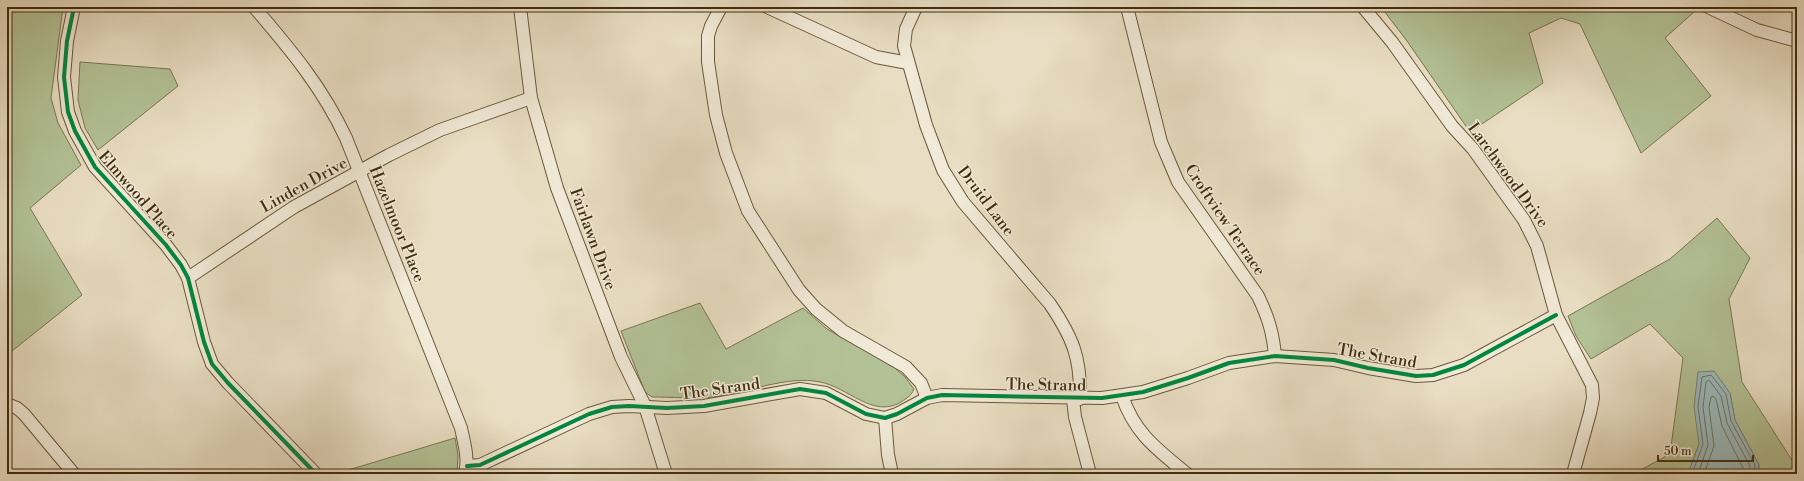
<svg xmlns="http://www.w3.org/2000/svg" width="1804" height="481" font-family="'Libre Bodoni',serif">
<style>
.green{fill:#b3c296;stroke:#7a7752}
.water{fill:#9bbabd;stroke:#778177}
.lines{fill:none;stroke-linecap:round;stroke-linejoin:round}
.shore{stroke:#6e7365;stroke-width:1}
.street-casing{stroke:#6b583a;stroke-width:14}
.street{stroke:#f1ead8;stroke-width:12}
.cycleway-casing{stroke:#f1ead8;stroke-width:6}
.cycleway{stroke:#00873e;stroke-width:4}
.labels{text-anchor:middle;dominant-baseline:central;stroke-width:3;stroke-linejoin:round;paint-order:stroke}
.street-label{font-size:16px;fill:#412c0d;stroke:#f1ead8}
</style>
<rect width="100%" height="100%" fill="#e9dec3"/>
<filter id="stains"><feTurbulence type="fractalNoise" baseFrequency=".005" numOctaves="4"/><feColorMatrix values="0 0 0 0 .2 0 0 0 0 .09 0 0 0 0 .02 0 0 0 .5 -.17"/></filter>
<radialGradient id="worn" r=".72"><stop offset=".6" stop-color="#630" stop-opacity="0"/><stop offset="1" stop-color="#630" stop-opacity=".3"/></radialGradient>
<g class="green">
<path d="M7 7H63L51 98 58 123 81 165 30 208 82 295 7 355Z"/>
<path d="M1381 7H1531L1535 12 1541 7H1684L1694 12 1665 38 1711 96 1641 153 1580 24 1561 18 1529 33 1543 83 1470 132 1407 41Z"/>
<path d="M80 62 170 69 178 86 98 150 85 128 78 100Z"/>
<path d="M1717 218 1750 258 1729 299 1742 382 1797 468V474H1758L1759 465 1735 420 1730 393 1698 430 1699 444 1688 474H1583L1584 470 1635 473 1670 454 1683 358 1650 324 1591 359 1576 336 1568 316 1670 259Z"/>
<path d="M700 303 726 349 803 308 827 329 895 368 905 377 914 389C911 396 907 398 901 402 873 419 848 387 820 382 788 375 746 393 713 397 693 399 672 397 652 397L645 392 621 331Z"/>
<path d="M455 438 458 455 457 474H341L345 471Z"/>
</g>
<path class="water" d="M1714 371 1730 393 1735 420 1759 465 1758 474H1688L1699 444 1694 407 1698 372Z"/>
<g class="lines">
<g class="shore">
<path d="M1692 474 1703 444 1698 407 1702 377 1711 375 1726 394 1731 421 1755 465 1754 474"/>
<path d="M1698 474 1708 445 1703 407 1706 382 1709 380 1721 396 1727 423 1750 466 1749 474"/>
<path d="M1704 474 1714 446 1709 407 1711 397 1713 396 1716 399 1722 426 1743 468V474"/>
</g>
<g class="street-casing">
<g id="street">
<path d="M74 7 67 41 64 77 68 112 75 131 95 167 166 245 181 265 188 278 204 342 212 364 228 383 316 474"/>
<path d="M254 7C291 50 322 87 346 138L461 428C464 443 469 458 465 473"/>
<path d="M520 7 531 98 557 188 621 357 645 406 666 474"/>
<path d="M721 7 711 26 708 36V62L716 115 726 153 748 211 799 290 816 309 843 331 906 367 921 383 927 398"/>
<path d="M767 7 876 57 908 63"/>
<path d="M916 7 906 29 904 46 926 125 943 170 963 202 1050 304C1073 338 1081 358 1080 399"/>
<path d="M1127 7 1161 142 1178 182 1258 296C1268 317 1273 332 1275 356"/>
<path d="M1363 7 1392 42 1452 126 1473 149 1524 220 1537 246 1556 315 1592 385 1593 398 1590 413 1573 474"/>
<path d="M1708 7 1757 30 1797 41"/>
<path d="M188 278 294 207 389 155 440 130 531 98"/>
<path d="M1122 396C1135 434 1157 449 1187 474"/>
<path d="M1073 399 1075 417 1090 474"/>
<path d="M7 404 17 408 24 414 74 474"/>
<path d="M885 418 888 455 892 474"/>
<path d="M467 466 480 465 589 414 612 407 629 406 667 408 704 406 800 389 826 393 866 414 885 418 897 414 927 398 942 395 1102 398 1143 392 1188 378 1229 363 1275 356 1334 360 1368 368 1416 376 1433 375 1464 365 1556 315"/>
</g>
</g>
<use href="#street" class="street"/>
<g class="cycleway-casing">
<g id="cycleway">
<path d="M74 7 67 41 64 77 68 112 75 131 95 167 166 245 181 265 188 278 204 342 212 364 228 383 316 474"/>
<path d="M467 466 480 465 589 414 612 407 629 406 667 408 704 406 800 389 826 393 866 414 885 418 897 414 927 398 942 395 1102 398 1143 392 1188 378 1229 363 1275 356 1334 360 1368 368 1416 376 1433 375 1464 365 1556 315"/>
</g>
</g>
<use href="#cycleway" class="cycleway"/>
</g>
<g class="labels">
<g class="street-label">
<text transform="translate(1508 175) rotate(54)">Larchwood Drive</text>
<text transform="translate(304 185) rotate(-29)">Linden Drive</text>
<text transform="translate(138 195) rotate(49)">Elmwood Place</text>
<text transform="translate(986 201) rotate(53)">Druid Lane</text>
<text transform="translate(1225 220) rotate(56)">Croftview Terrace</text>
<text transform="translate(397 224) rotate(68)">Hazelmoor Place</text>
<text transform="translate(593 239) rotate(70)">Fairlawn Drive</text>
<text transform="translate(1377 356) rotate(10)">The Strand</text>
<text transform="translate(1046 385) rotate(1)">The Strand</text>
<text transform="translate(720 389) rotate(-8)">The Strand</text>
</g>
</g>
<rect width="1804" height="481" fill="none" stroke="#e9dec3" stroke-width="24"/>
<rect x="8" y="8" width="1788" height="465" fill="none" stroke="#412c0d" stroke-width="2"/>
<rect x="12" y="12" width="1780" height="457" fill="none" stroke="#412c0d"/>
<path d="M1658 455v6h95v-6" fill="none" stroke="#412c0d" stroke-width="2"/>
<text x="1664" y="455" font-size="12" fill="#412c0d" stroke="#f1ead8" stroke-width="3" paint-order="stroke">50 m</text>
<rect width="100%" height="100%" filter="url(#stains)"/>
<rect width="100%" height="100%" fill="url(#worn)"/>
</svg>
